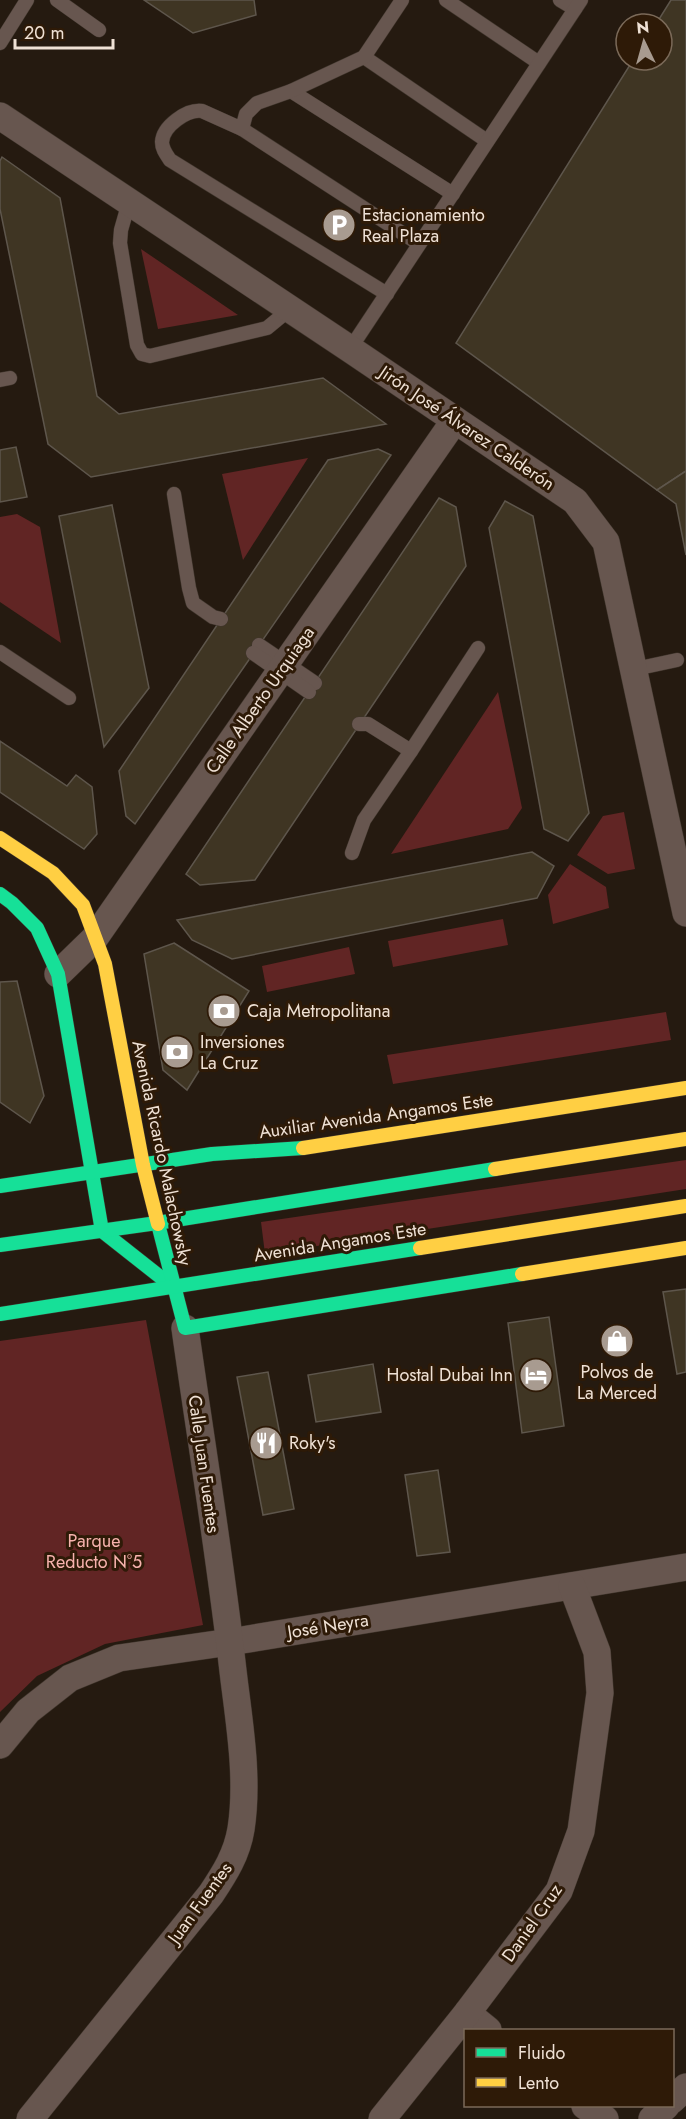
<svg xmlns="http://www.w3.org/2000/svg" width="686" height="2119" font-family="Jost,sans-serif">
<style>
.green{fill:#612524}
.building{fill:#3f3523;stroke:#5e564c;stroke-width:1.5}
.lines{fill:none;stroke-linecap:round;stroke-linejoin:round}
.lane-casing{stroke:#40362d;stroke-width:15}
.street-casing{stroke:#40362d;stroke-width:28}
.fast-casing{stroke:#40362d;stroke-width:15}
.slow-casing{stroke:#40362d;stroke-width:15}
.lane{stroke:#67564f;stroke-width:14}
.street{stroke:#67564f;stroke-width:27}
.fast{stroke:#16e098;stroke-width:14}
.slow{stroke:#ffcf43;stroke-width:14}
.labels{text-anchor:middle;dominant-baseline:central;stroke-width:6;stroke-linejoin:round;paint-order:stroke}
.poi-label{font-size:18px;fill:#efe1d5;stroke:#2e1a07;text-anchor:start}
.street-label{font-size:18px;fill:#efe1d5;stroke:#2e1a07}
.park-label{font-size:18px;fill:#f7b2ad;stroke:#2e1a07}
</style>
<rect width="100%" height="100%" fill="#251a10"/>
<g class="green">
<path d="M141 249 238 315 158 329Z"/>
<path d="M308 458 243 560 222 474Z"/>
<path d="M17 514 40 527 61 643 0 602V517Z"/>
<path d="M498 692 522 808 508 829 391 854Z"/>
<path d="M624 812 635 869 608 874 577 855 603 816Z"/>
<path d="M570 864 606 887 609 908 553 924 548 895Z"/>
<path d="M503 919 508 945 393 967 388 941Z"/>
<path d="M349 947 355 974 267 992 262 966Z"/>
<path d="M666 1012 671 1040 393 1084 387 1055Z"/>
<path d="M686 1160V1189L265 1254 261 1222Z"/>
<path d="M146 1320 203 1625 105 1644 37 1676 0 1712V1341Z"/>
</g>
<g class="building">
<path d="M144 0H254L256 15 193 33Z"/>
<path d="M671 0H686V471L657 490 456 343 633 60H662V24H656Z"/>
<path d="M2 157 60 198 97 396 119 414 323 378 386 424 91 477 48 444 0 209V161Z"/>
<path d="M16 447 27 497 0 502V450Z"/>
<path d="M378 449 391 455 135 824 126 816 119 771 328 460Z"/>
<path d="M686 471V555L676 504 657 490Z"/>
<path d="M439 498 456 507 466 566 255 880 200 885 186 874Z"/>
<path d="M505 501 533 516 589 813 568 841 544 829 489 528Z"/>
<path d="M112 505 149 688 104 747 59 516Z"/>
<path d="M0 741 67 786 76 775 92 787 97 834 84 849 0 792Z"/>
<path d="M532 852 554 866 537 898 232 959 192 940 177 920Z"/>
<path d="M174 943 249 991 187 1090 163 1070 144 954Z"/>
<path d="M17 981 44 1096 30 1123 0 1102V982Z"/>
<path d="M686 1289V1372L677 1374 663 1292Z"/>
<path d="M549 1317 564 1426 522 1433 508 1323Z"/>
<path d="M373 1364 381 1412 316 1422 308 1375Z"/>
<path d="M268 1372 294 1509 263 1515 237 1377Z"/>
<path d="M438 1470 450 1552 417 1556 405 1475Z"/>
</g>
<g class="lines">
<g class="lane-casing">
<g id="lane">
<path d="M57 0 99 30"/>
<path d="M446 0 539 63"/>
<path d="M560 0 575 9"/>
<path d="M0 43 27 0"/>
<path d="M364 57 487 141"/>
<path d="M291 91 453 194"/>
<path d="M242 129 419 244"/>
<path d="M129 202 121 230 120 243 137 345 142 354 150 356 267 328 290 309"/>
<path d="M387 294 170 160C166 154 162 149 162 142 163 126 187 109 202 111L242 129 246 114 257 103 291 91 364 57 402 0"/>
<path d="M350 349 581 0"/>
<path d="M0 380 10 378"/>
<path d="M174 494 189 588 193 603 213 617 221 619"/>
<path d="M259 645 315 683"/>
<path d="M0 652 69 698"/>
<path d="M253 653 309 692"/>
<path d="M635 669 677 660"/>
<path d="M359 724H368L411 751"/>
<path d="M352 853 364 820 411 751 478 648"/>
</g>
</g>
<g class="street-casing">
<g id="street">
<path d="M0 116 350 349 575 501 606 542 686 913"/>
<path d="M58 974 94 939 455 420"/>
<path d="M0 1745 28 1711 70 1678 119 1658 230 1642 686 1567"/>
<path d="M467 2013 488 2030"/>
<path d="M672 2100 686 2087"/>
<path d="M585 2106 605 2119"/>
<path d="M30 2119 211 1894C225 1873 237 1854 241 1829 249 1777 239 1722 233 1671 220 1556 201 1442 185 1328"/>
<path d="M382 2119 467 2013 559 1891 581 1831 600 1693 597 1652 572 1586"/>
<path d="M652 2119 666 2106"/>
</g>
</g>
<g class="fast-casing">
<g id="fast">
<path d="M0 894 12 903 37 928 58 974 102 1231 173 1287"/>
<path d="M0 1186 212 1154 303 1148"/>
<path d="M158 1224 185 1328 522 1274"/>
<path d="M0 1245 157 1223 495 1169"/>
<path d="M0 1314 420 1248"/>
</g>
</g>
<g class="slow-casing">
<g id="slow">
<path d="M0 838 53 873 83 905 105 964 143 1165 158 1224"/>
<path d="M303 1148 686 1088"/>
<path d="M495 1169 686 1139"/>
<path d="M420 1248 686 1206"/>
<path d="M522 1274 686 1248"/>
</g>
</g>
<use href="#lane" class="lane"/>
<use href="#street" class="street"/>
<use href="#fast" class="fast"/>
<use href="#slow" class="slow"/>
</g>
<defs>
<g id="parking-disc" transform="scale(1.725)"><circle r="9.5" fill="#a89b90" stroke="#2e1a07"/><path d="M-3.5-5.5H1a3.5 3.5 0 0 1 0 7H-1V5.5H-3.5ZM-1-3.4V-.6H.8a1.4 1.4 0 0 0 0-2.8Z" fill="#fff"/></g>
<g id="bank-disc" transform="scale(1.725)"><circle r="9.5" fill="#a89b90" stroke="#2e1a07"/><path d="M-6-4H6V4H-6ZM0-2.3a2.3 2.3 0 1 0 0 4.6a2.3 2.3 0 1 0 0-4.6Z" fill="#fff"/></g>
<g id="shop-disc" transform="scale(1.725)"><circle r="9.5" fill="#a89b90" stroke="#2e1a07"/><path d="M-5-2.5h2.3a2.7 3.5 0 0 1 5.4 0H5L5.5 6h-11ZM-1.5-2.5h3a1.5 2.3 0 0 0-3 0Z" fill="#fff"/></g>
<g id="hotel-disc" transform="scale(1.725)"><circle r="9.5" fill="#a89b90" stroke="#2e1a07"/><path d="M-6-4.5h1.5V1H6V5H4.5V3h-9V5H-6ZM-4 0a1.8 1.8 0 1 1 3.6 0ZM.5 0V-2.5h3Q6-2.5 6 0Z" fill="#fff"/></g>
<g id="restaurant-disc" transform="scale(1.725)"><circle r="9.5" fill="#a89b90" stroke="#2e1a07"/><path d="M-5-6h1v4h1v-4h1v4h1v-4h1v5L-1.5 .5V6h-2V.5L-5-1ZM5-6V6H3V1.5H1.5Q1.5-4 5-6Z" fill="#fff"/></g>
</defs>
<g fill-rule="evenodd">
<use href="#parking-disc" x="339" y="225"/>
<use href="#bank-disc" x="224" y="1011"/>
<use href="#bank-disc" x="177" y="1052"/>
<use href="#shop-disc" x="617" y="1341"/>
<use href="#hotel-disc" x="536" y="1375"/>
<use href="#restaurant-disc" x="266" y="1443"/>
</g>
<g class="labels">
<g class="poi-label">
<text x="362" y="215">Estacionamiento<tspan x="362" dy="21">Real Plaza</tspan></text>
<text x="247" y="1011">Caja Metropolitana</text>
<text x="200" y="1042">Inversiones<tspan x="200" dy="21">La Cruz</tspan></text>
<text x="617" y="1372" text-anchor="middle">Polvos de<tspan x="617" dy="21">La Merced</tspan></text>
<text x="513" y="1375" text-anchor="end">Hostal Dubai Inn</text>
<text x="289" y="1443">Roky's</text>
</g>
<g class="street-label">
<text transform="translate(467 428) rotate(34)">Jirón José Álvarez Calderón</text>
<text transform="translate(260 700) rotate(-55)">Calle Alberto Urquiaga</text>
<text transform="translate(376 1116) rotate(-8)">Auxiliar Avenida Angamos Este</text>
<text transform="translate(162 1153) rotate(78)">Avenida Ricardo Malachowsky</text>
<text transform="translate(340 1242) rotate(-9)">Avenida Angamos Este</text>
<text transform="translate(204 1464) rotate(82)">Calle Juan Fuentes</text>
<text transform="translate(328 1626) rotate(-9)">José Neyra</text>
<text transform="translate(200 1903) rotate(-54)">Juan Fuentes</text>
<text transform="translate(532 1923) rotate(-55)">Daniel Cruz</text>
</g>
<g class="park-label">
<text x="94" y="1541">Parque<tspan x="94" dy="21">Reducto N°5</tspan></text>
</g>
</g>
<rect x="464" y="2029" width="210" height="78" fill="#2e1a07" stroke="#7b6a59" stroke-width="1.5"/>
<rect x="476" y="2048" width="30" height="9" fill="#16e098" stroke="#7b6a59" stroke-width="1.5"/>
<text x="518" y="2059" font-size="18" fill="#efe1d5">Fluido</text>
<rect x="476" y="2078" width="30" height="9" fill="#ffcf43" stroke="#7b6a59" stroke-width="1.5"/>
<text x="518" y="2089" font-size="18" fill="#efe1d5">Lento</text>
<g transform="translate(644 42) rotate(355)"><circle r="28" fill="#2e1a07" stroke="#7b6a59" stroke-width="1.5"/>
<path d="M0-4.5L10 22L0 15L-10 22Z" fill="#a89b90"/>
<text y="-9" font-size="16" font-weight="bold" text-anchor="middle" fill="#efe1d5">N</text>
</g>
<path d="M15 39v9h98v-9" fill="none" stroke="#efe1d5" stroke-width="3"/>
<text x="24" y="39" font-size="18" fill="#efe1d5" stroke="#2e1a07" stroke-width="4.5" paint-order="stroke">20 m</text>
</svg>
